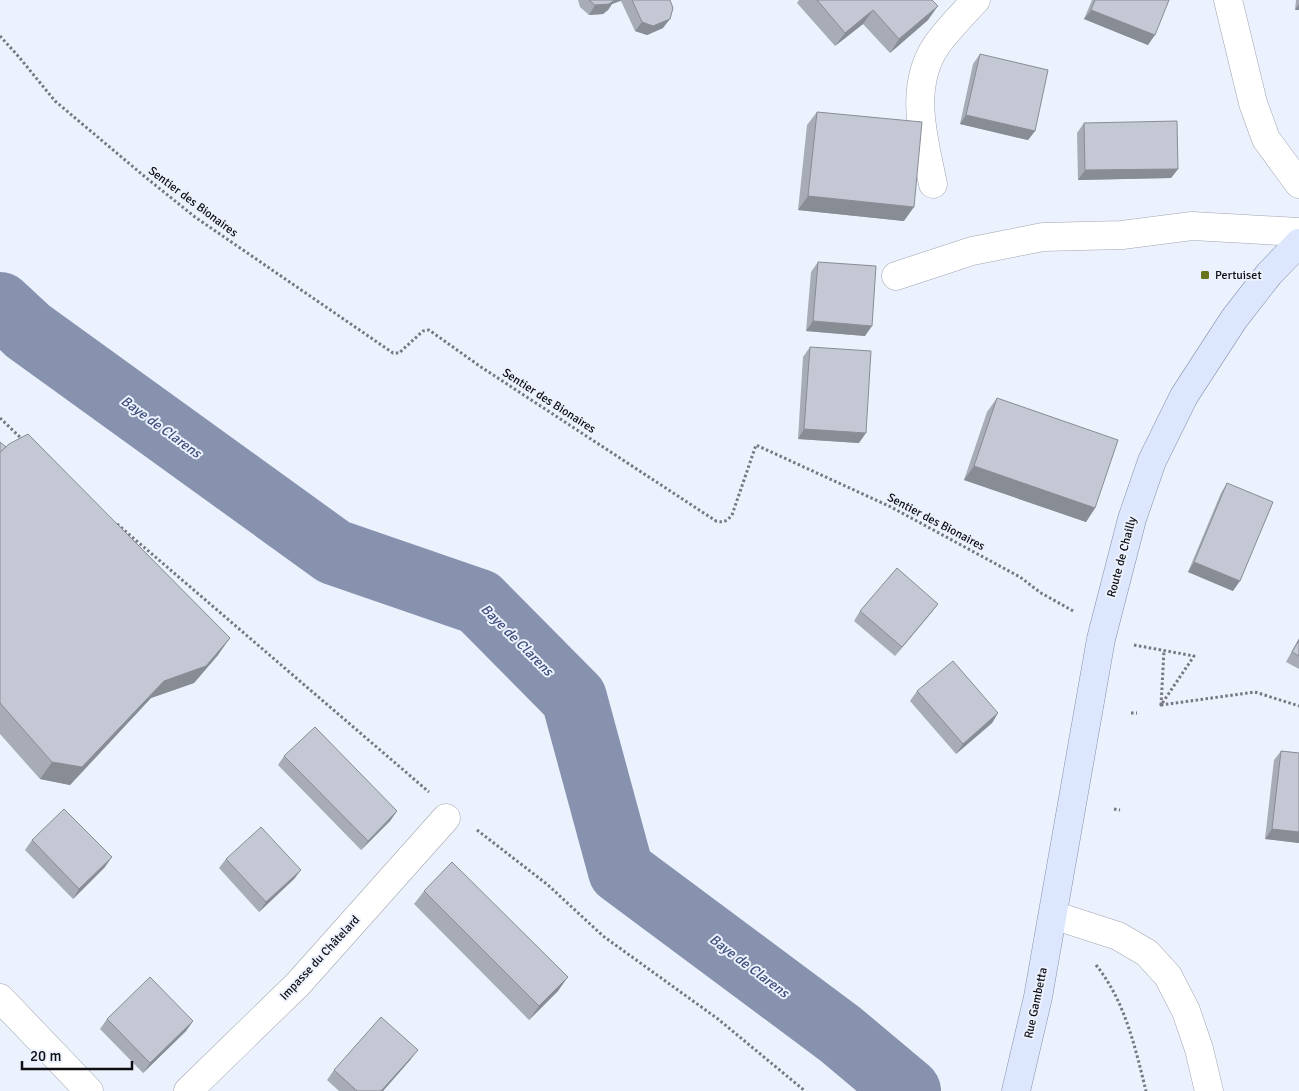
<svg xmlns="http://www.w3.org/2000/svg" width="1299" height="1091" font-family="Signika,sans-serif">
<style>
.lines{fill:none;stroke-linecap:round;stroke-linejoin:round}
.river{stroke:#8793ae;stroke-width:66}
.minor-casing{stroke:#a0a5b0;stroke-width:29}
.major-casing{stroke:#8490aa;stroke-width:29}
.path{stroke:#757880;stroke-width:3;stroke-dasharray:2.5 2.5;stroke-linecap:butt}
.minor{stroke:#fff;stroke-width:28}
.major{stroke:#dce6fd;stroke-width:28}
.wall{fill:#a8acb6}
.shaded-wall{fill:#888c94}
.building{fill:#c3c8d4;stroke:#888c94}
.poi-dot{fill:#69731c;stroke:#ecf1fe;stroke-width:2}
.labels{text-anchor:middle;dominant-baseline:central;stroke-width:4;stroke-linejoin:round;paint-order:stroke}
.street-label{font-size:12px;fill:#0e0f13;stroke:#ecf1fe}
.poi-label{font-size:12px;fill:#0e0f13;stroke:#ecf1fe;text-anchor:start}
.water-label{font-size:14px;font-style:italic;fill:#40517b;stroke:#ecf1fe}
</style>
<rect width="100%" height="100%" fill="#ecf1fe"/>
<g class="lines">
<path class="river" d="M0 305 28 331 334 552 479 602 574 698 621 871 840 1034 908 1091"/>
<g class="minor-casing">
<g id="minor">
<path d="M1228 0 1253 103 1266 139 1299 184"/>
<path d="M933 184C924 139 908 88 936 46 947 30 963 14 976 0"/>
<path d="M896 276 972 251 1043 237 1122 235 1192 226 1299 232"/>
<path d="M1053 915 1118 936 1147 953 1168 976 1186 1011 1199 1049 1209 1091"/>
<path d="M0 998 89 1091"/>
<path d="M188 1091 298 984 446 818"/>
</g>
</g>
<g class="major-casing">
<path id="major" d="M1016 1091 1038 997 1101 639 1132 519 1152 461 1184 396 1234 319 1269 274 1299 243"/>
</g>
<g class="path">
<path d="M0 36 19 57 55 101 144 176 195 217 393 353H399L423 331 429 330 481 367 716 521C724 523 727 521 732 515L756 445 891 507 1020 577 1041 593 1075 612"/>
<path d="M0 418 23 440"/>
<path d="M117 524 429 792"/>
<path d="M1134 645 1194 656 1161 705 1255 692 1299 706"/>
<path d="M1161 705 1164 650"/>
<path d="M1131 713H1137"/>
<path d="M1114 809 1120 810"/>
<path d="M477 830 548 885 603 936 718 1019 805 1091"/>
<path d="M1096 965C1125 1001 1135 1047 1146 1091"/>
</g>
<use href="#minor" class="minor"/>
<use href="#major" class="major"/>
</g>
<g class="wall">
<path d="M578 0H670L663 28 647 35 635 31 621 1 612 4 608 10 603 14 589 15 580 7Z"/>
<path d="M799 0H932L928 20 890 53 863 24 835 46 797 3Z"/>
<path d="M1092 0H1169L1148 45 1084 19Z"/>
<path d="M1296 0H1299V10H1295Z"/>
<path d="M980 54 1035 131 1028 140 960 124 973 64Z"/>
<path d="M817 112 904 221 798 210 807 125Z"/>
<path d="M1084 123 1178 169 1171 178 1078 180 1077 133Z"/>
<path d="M818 262 865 336 806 331 811 272Z"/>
<path d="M810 347 859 443 798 439 803 357Z"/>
<path d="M997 398 1095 508 1086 522 964 480 987 412Z"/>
<path d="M0 442 218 655 194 683 151 698 70 785 40 779 0 734Z"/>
<path d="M1227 483 1233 591 1188 572 1221 493Z"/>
<path d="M938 604 931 613 895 656 854 621 860 611Z"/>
<path d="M1299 638V669L1286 662Z"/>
<path d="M917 691 998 713 992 723 956 754 910 701Z"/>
<path d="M1281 751 1299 753V843L1265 839 1274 760Z"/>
<path d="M284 756 397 811 390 821 361 850 278 765Z"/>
<path d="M32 840 105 867 73 899 25 850Z"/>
<path d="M226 859 301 870 294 879 259 912 219 868Z"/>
<path d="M424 891 558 991 529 1020 414 904Z"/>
<path d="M107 1019 193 1021 186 1031 143 1073 100 1029Z"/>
<path d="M411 1059 383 1091H339L327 1080 334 1070Z"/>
</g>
<g class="shaded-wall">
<path d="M615 0H622L612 4 608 10 603 14 589 15 595 5Z"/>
<path d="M1299 4V10H1295Z"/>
<path d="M938 6 928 20 890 53 899 39Z"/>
<path d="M873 10 863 24 835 46 845 33Z"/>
<path d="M1091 10 1155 35 1148 45 1084 19Z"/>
<path d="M670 19 663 28 647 35 635 31 642 22Z"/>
<path d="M966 115 1035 131 1028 140 960 124Z"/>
<path d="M1178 169 1171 178 1078 180 1085 170Z"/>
<path d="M808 196 914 207 904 221 798 210Z"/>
<path d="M813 321 872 326 865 336 806 331Z"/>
<path d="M804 429 866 433 859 443 798 439Z"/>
<path d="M974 466 1095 508 1086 522 964 480Z"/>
<path d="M1194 562 1240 581 1233 591 1188 572Z"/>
<path d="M938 604 931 613 895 656 902 647Z"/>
<path d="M230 638 218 655 194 683 151 698 70 785 40 779 52 762 164 681Z"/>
<path d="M998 713 992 723 956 754 963 744Z"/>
<path d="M397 811 390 821 361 850 368 841Z"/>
<path d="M1272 829 1299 832V843L1265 839Z"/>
<path d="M112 857 105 867 73 899 79 889Z"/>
<path d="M301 870 294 879 259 912 266 902Z"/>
<path d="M568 977 558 991 529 1020 539 1006Z"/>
<path d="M193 1021 186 1031 143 1073 150 1063Z"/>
<path d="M418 1050 411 1059 383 1091H381Z"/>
</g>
<g class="building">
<path d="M589 0H615L609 4 595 5Z"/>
<path d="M632 0H670L673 8 670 19 653 26 642 22Z"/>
<path d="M817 0H932L938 6 899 39 873 10 845 33Z"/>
<path d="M1095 0H1169L1155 35 1091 10Z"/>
<path d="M980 54 1048 70 1035 131 966 115Z"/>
<path d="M817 112 922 122 914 207 808 196Z"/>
<path d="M1177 121 1178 169 1085 170 1084 123Z"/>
<path d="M818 262 876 266 872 326 813 321Z"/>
<path d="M810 347 871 351 866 433 804 429Z"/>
<path d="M997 398 1118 440 1095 508 974 466Z"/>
<path d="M28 434 230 638 206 666 164 681 82 767 52 762 0 703V452L9 444Z"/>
<path d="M0 442 6 447 0 452Z"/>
<path d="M1227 483 1273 502 1240 581 1194 562Z"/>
<path d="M897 568 938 604 902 647 860 611Z"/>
<path d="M1299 640V656L1292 652Z"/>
<path d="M953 661 998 713 963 744 917 691Z"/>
<path d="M315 727 397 811 368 841 284 756Z"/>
<path d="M1281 751 1299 753V832L1272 829Z"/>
<path d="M64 809 112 857 79 889 32 840Z"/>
<path d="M261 827 301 870 266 902 226 859Z"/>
<path d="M452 862 568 977 539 1006 424 891Z"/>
<path d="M150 977 193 1021 150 1063 107 1019Z"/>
<path d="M381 1017 418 1050 381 1091H357L334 1070Z"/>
</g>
<rect class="poi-dot" x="1200" y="270" width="10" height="10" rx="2.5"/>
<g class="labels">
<g class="street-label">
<text transform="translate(193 202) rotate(37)">Sentier des Bionaires</text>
<text transform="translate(549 401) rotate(33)">Sentier des Bionaires</text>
<text transform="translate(936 522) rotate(28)">Sentier des Bionaires</text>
<text transform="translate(1122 557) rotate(-75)">Route de Chailly</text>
<text transform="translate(320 958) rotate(-47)">Impasse du Châtelard</text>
<text transform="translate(1036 1003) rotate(-78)">Rue Gambetta</text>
</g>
<g class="poi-label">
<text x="1215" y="275">Pertuiset</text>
</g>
<g class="water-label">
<text transform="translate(161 427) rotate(36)">Baye de Clarens</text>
<text transform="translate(517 640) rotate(45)">Baye de Clarens</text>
<text transform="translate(749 966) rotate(37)">Baye de Clarens</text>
</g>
</g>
<path d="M22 1061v8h110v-8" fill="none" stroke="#0e0f13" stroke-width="2.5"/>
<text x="30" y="1061" font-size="15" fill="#0e0f13" stroke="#ecf1fe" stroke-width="4" paint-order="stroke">20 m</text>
</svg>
